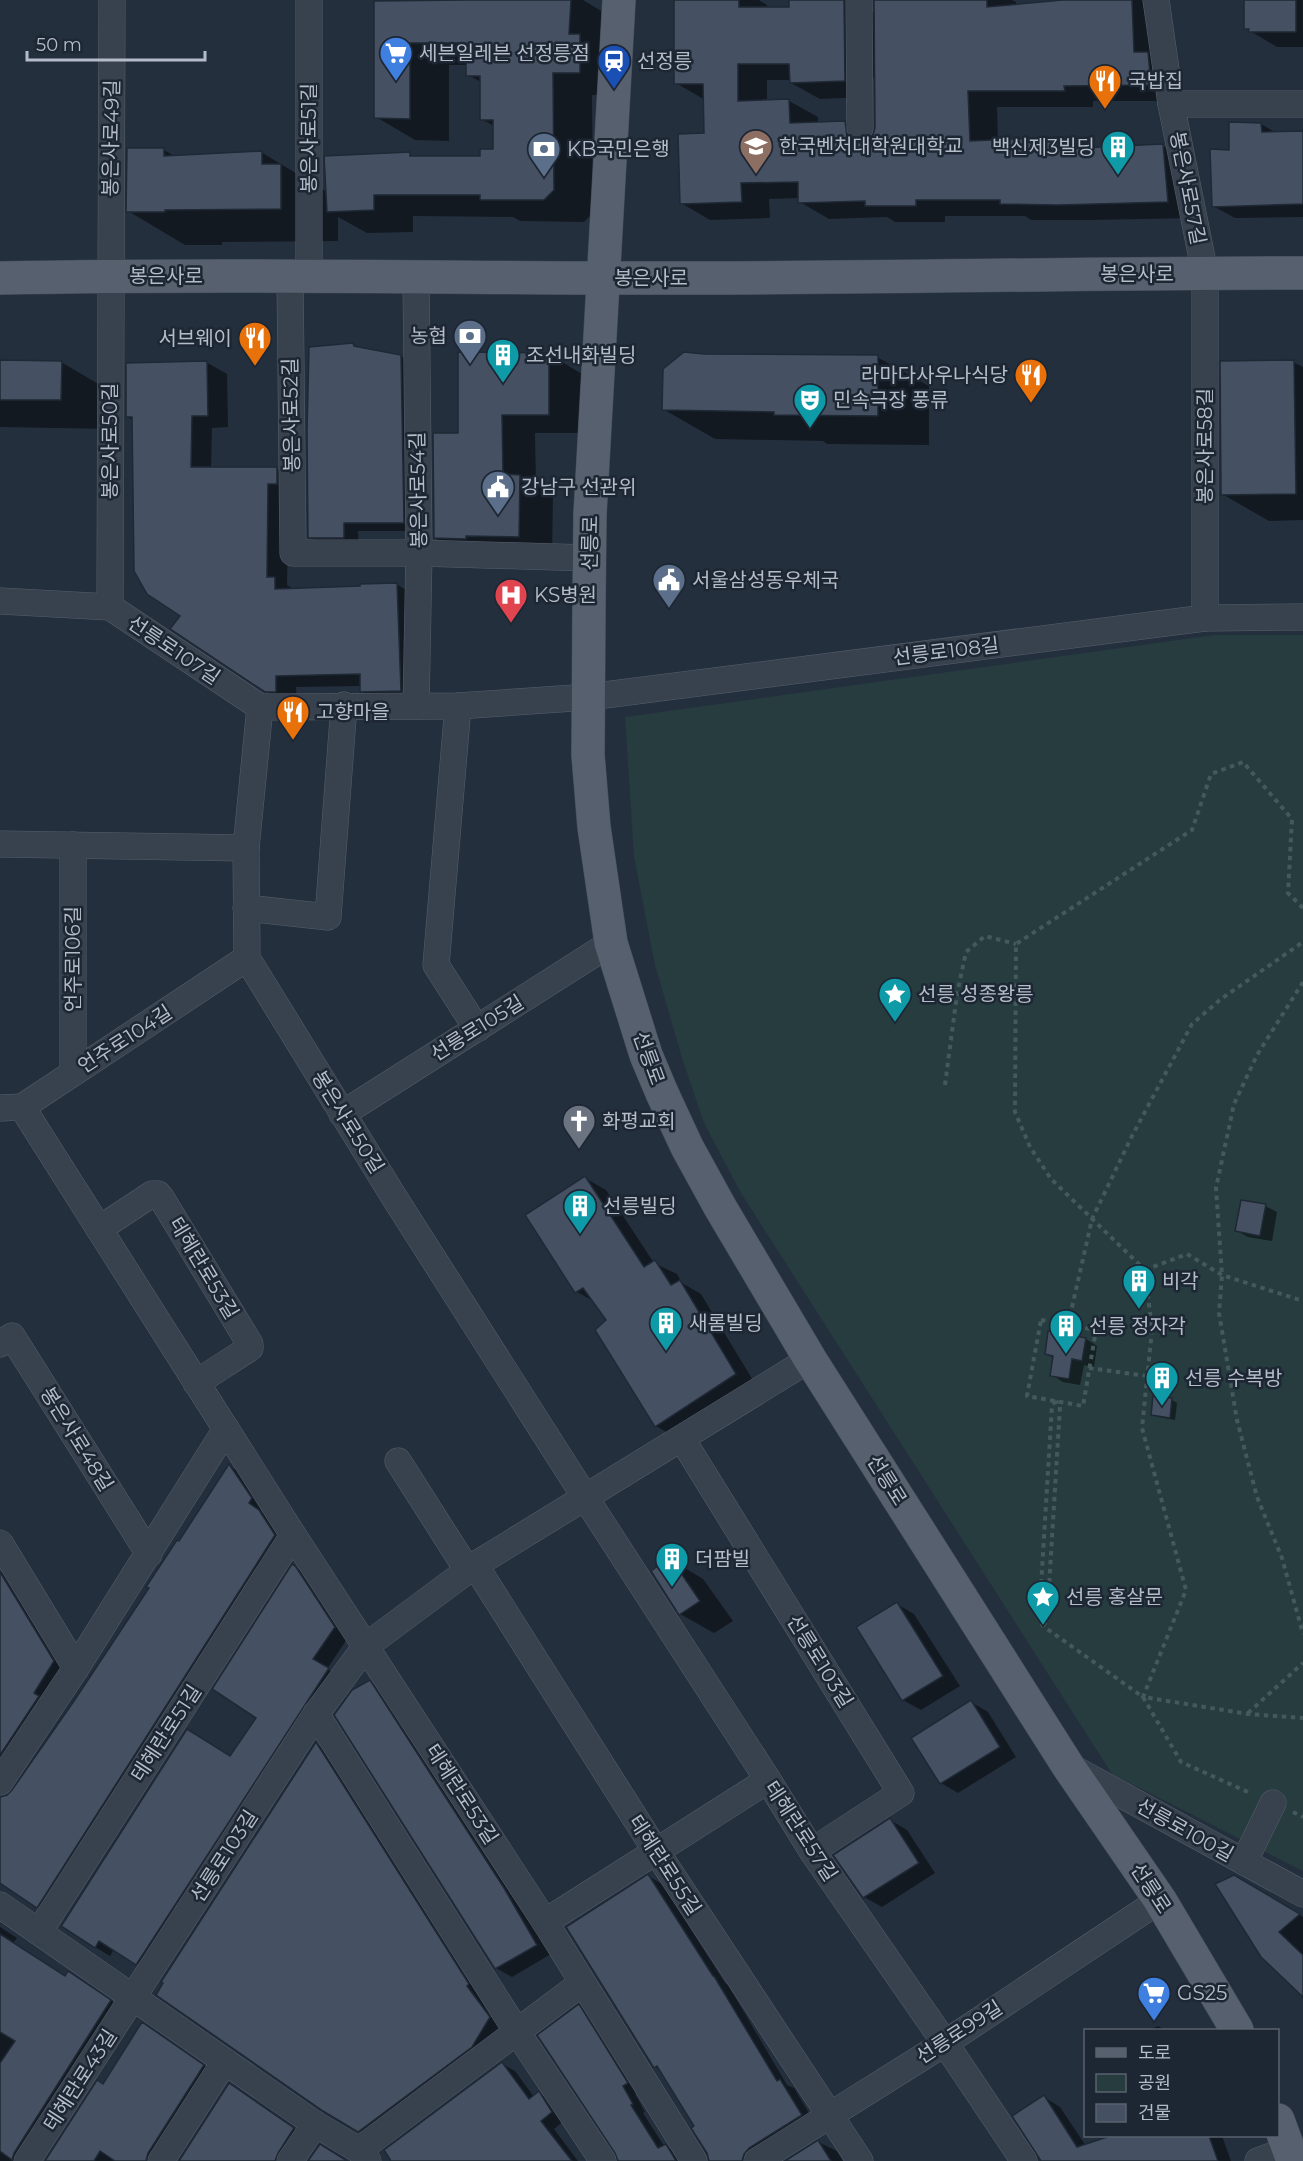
<svg xmlns="http://www.w3.org/2000/svg" width="1303" height="2161" font-family="Montserrat,'Noto Sans KR',sans-serif">
<style>
.green{fill:#263c3f}
.shadow{fill:#0007;fill-rule:evenodd}
.building{fill:#455162;stroke:#1f2835;stroke-width:1.5}
.lines{fill:none;stroke-linecap:round;stroke-linejoin:round}
.minor-casing{stroke:#565f6c;stroke-width:27}
.major-casing{stroke:#414a57;stroke-width:34}
.path{stroke:#44595c;stroke-width:4;stroke-dasharray:4.5 4.5;stroke-linecap:butt}
.minor{stroke:#38414e;stroke-width:26}
.major{stroke:#56606e;stroke-width:33}
.labels{text-anchor:middle;dominant-baseline:central;stroke-width:5;stroke-linejoin:round;paint-order:stroke}
.poi-label{font-size:20px;fill:#b4bcc9;stroke:#1d2633;text-anchor:start}
.street-label{font-size:20px;fill:#b4bcc9;stroke:#1d2633}
</style>
<rect width="100%" height="100%" fill="#242f3e"/>
<path class="green" d="M1214 635H1303V1871L1112 1774 741 1193 704 1123 682 1058 655 965 634 857 625 717Z"/>
<g class="shadow">
<path d="M468 0H583L610 16 619 94 592 95 593 213 584 222 520 221 513 217 413 216V232L367 233 338 217V241L222 242V245H185L128 211 164 150 176 157 261 152 327 192 409 154 416 158H481L495 150 494 126 481 119V82L468 75V65H449V141L415 140 376 117V2Z"/>
<path d="M676 0H759L767 5V8H790V0H867L869 10 876 14V0H1012L1016 2V6L1072 0H1157L1179 101H1093V107H997L998 141 1058 139 1077 150 1163 146 1192 163 1197 218 1088 220H1031L1025 216H945V222H895L887 217 829 219 800 202V198L769 199 770 218 710 220 681 203 706 135 705 100 676 83ZM873 78H876V128L872 138 845 122 818 123V117L789 101H767V80H791V83L820 99 873 97Z"/>
<path d="M1246 0H1303V47H1277L1245 28Z"/>
<path d="M1261 124 1276 133 1303 132V217L1235 218 1213 206 1231 152Z"/>
<path d="M353 345 360 349 401 356 416 365 418 531H358L359 546H324L309 537Z"/>
<path d="M549 354 582 374V433H535L536 485 553 495 552 555 469 557 435 538 459 434Z"/>
<path d="M877 357 929 386V445L827 444 823 441 715 439 663 409Z"/>
<path d="M0 362H61L112 392V429L0 427Z"/>
<path d="M206 362 227 374 228 427 212 428 211 469H277L297 481 289 495 287 585 295 590 396 584 417 596 421 702 382 703 362 691V686L296 687 297 703H287L265 691 182 615 133 420 127 417Z"/>
<path d="M1293 362 1303 367V520L1269 521 1222 494Z"/>
<path d="M585 1178 606 1190 654 1263 677 1274 682 1283 701 1294 757 1387 677 1438 656 1426 608 1320 595 1302 577 1292Z"/>
<path d="M1265 1206 1277 1212 1272 1241 1248 1237 1237 1231Z"/>
<path d="M1086 1339 1097 1346 1094 1367 1084 1365 1080 1385 1063 1382 1052 1375 1054 1358 1046 1354Z"/>
<path d="M1172 1400 1177 1403 1175 1420 1158 1417 1153 1414Z"/>
<path d="M229 1466 242 1473 264 1506 261 1511 272 1519 288 1543 51 1914 0 1882V1811L110 1650Z"/>
<path d="M670 1559 703 1579 733 1621 714 1633 680 1614Z"/>
<path d="M293 1566 307 1575 349 1636 327 1669 343 1678 151 1972 114 1949 110 1956 95 1947 202 1740 231 1758 259 1717Z"/>
<path d="M0 1571 12 1579 67 1669 0 1775Z"/>
<path d="M897 1604 914 1614 960 1686 921 1710 903 1700Z"/>
<path d="M370 1682 385 1691 551 1954 512 1977 496 1968Z"/>
<path d="M971 1702 988 1712 1016 1757 958 1793 941 1783Z"/>
<path d="M316 1744 328 1751 501 2025 484 2054 372 2138 324 2110Z"/>
<path d="M890 1820 907 1830 935 1873 882 1907 864 1897Z"/>
<path d="M648 1876 662 1884 725 1983 728 1985 787 2085 794 2088 815 2123 757 2161H710L693 2129 697 2127 661 2070 655 2067Z"/>
<path d="M1234 1876 1303 1917V1995Z"/>
<path d="M0 1927 17 1938 13 1943 66 1977 69 1973 82 1980 123 2009 27 2161H0Z"/>
<path d="M579 2006 592 2014 640 2091 635 2094 645 2112 643 2113 664 2146 679 2153 684 2161H624Z"/>
<path d="M1158 2026 1165 2030H1149Z"/>
<path d="M155 2031 217 2074 161 2161H47L103 2085Z"/>
<path d="M502 2064 515 2071 534 2097 539 2093 552 2101 565 2120 554 2129 578 2161H393Z"/>
<path d="M230 2085 307 2137 292 2161H181Z"/>
<path d="M1044 2097 1060 2107 1086 2146 1114 2136H1222L1231 2161H1045Z"/>
<path d="M818 2142 837 2151 843 2161H788Z"/>
</g>
<g class="building">
<path d="M466 0H571L569 34H580V73H553L554 190 544 200H480V195H374V210L327 212 324 156 410 152V156H480V149H493V120H480V76H466V43H410V119L374 118V1Z"/>
<path d="M674 0H739V7H789V0H844L845 81 790 83 789 64H738V101L789 99 790 123 845 121 847 136 853 141 860 143 868 141 873 135 875 128 874 0H987V7L1063 0H1132L1134 52H1148L1151 85 1064 86 1065 91H968L970 141 1058 137V149L1163 144 1168 202 1058 205 1000 204V200H916V206H865V201L798 203V182L741 183 742 202 680 204 678 134 704 133 703 84H674Z"/>
<path d="M1244 0H1296V32H1248L1249 29H1244Z"/>
<path d="M1229 122 1261 123 1262 132 1303 131V204L1212 207 1210 149 1229 150Z"/>
<path d="M127 148H164V156L262 151V164H281V209L165 210V212H126Z"/>
<path d="M353 343 354 346 401 355 404 523H344V538H308L307 431 309 347Z"/>
<path d="M458 352 549 353V415H502L503 474 520 475 519 537 466 536V539L434 538 433 433H458Z"/>
<path d="M684 352 704 354 878 355V416L774 415V412L662 410 663 369Z"/>
<path d="M0 360 62 361 61 400H0Z"/>
<path d="M1294 360 1296 494 1221 495 1220 361Z"/>
<path d="M207 361 208 416H192L191 467H277V484H268L267 577H275V589L360 586V584L397 583 401 691 360 692V674L276 676V692H265L170 629 180 616 147 594 134 571 132 417H126V363Z"/>
<path d="M585 1176 644 1267 655 1260 671 1285 680 1280 736 1374 655 1427 595 1330 606 1320 583 1288 575 1293 525 1215Z"/>
<path d="M1241 1200 1266 1204 1260 1236 1235 1231Z"/>
<path d="M1048 1331 1086 1338 1082 1361 1072 1359 1069 1379 1050 1376 1053 1356 1045 1354Z"/>
<path d="M1153 1396 1172 1398 1170 1418 1151 1415Z"/>
<path d="M229 1464 252 1498 249 1503 259 1510 275 1535 37 1908 0 1883V1797L7 1795 12 1790 74 1701 149 1588 146 1587 177 1540 179 1541Z"/>
<path d="M670 1557 700 1601 679 1615 651 1571Z"/>
<path d="M292 1564 296 1567 335 1627 313 1659 329 1668 136 1965 99 1941 95 1948 61 1926 62 1925 187 1729 230 1756 256 1718 212 1689Z"/>
<path d="M0 1572 54 1661 34 1693 39 1696 0 1755Z"/>
<path d="M897 1602 943 1676 902 1701 856 1627Z"/>
<path d="M370 1680 504 1888 537 1945 495 1969 334 1715 352 1690Z"/>
<path d="M971 1700 1000 1747 940 1784 911 1738Z"/>
<path d="M316 1742 469 1984 467 1986 490 2017 472 2047 358 2132 323 2111 156 1995 163 1983 161 1982Z"/>
<path d="M890 1818 919 1863 863 1898 833 1855Z"/>
<path d="M648 1874 713 1976H714L777 2081 780 2079 802 2115 749 2148 744 2154 742 2161H709L707 2153 691 2128 694 2126 657 2066 654 2068 566 1927Z"/>
<path d="M1234 1875 1300 1914 1279 1932 1303 1955V1997L1261 1957 1215 1884Z"/>
<path d="M0 1934 65 1976 68 1971 111 2000 14 2153 12 2160 0 2151V2063L15 2041 0 2032Z"/>
<path d="M579 2004 628 2083 623 2086 633 2104 631 2105 658 2148 666 2144 676 2161H618L615 2153 537 2035Z"/>
<path d="M142 2022 204 2065 148 2153 146 2161H115L100 2151 94 2161H45L97 2080 103 2084Z"/>
<path d="M502 2062 529 2099 539 2091 552 2112 541 2121 572 2161H391L384 2150Z"/>
<path d="M229 2083 294 2128 278 2153 275 2161H179Z"/>
<path d="M1044 2095 1077 2147 1110 2136H1209L1218 2161H1041L1012 2116Z"/>
<path d="M818 2140 831 2161H785Z"/>
<path d="M320 2144 347 2161H308Z"/>
</g>
<g class="lines">
<g class="minor-casing">
<g id="minor">
<path d="M859 0 860 128"/>
<path d="M1156 0 1171 104 1205 273V618"/>
<path d="M1171 104H1303"/>
<path d="M309 275V0"/>
<path d="M416 275 419 553 416 706"/>
<path d="M290 276 293 553H419L589 558"/>
<path d="M0 601 110 607 260 707 458 706 589 697 1205 618 1303 617"/>
<path d="M110 607 112 0"/>
<path d="M458 706 436 965 477 1029"/>
<path d="M260 707 246 848 247 958 394 1197 585 1497 768 1780 812 1851 945 2043 1024 2161"/>
<path d="M0 844 246 848"/>
<path d="M73 845V1073"/>
<path d="M246 908 328 917 344 705"/>
<path d="M22 1107 293 1535 545 1922 694 2161"/>
<path d="M0 1108 22 1107 247 958"/>
<path d="M342 1114 611 943"/>
<path d="M99 1229 152 1194H158L162 1199 250 1344V1348L196 1383"/>
<path d="M0 1344 12 1336 149 1554"/>
<path d="M682 1439 901 1793 812 1851"/>
<path d="M398 1461 468 1571"/>
<path d="M0 1543 76 1668"/>
<path d="M475 1565 656 1851 860 2161"/>
<path d="M316 1714 517 2032 603 2161"/>
<path d="M1069 1766 1303 1894"/>
<path d="M0 1782 76 1668 226 1429"/>
<path d="M1244 1862 1273 1803"/>
<path d="M0 1905 315 2124 359 2150 368 2161"/>
<path d="M545 1922 768 1780"/>
<path d="M39 1932 293 1535"/>
<path d="M359 2150 582 1983"/>
<path d="M27 2161 316 1714 366 1646 475 1565 810 1359"/>
<path d="M161 2161 225 2061"/>
<path d="M290 2161 315 2124"/>
<path d="M757 2161 945 2043 1160 1900"/>
<path d="M1258 2161 1290 2149"/>
</g>
</g>
<g class="major-casing">
<g id="major">
<path d="M619 0 590 514 589 602 588 755 594 827 611 943 646 1055 662 1093 687 1147 720 1207 810 1359 1068 1766 1160 1900 1237 2030"/>
<path d="M0 278C201 274 402 277 602 278 836 279 1069 273 1303 273"/>
<path d="M1278 2120 1293 2161"/>
</g>
</g>
<g class="path">
<path d="M1303 908 1288 893 1292 819 1243 762 1211 774 1192 830 1016 944 1015 1112 1030 1147 1051 1179 1145 1270 1152 1330 1142 1428 1186 1590 1143 1697 1248 1714 1303 1718"/>
<path d="M1303 982 1257 1055 1234 1104 1216 1188 1222 1275 1219 1313 1237 1420 1257 1497 1282 1558 1303 1634"/>
<path d="M945 1085 957 994 966 952 985 936 1016 944"/>
<path d="M1145 1270 1187 1254 1222 1275 1303 1301"/>
<path d="M1041 1320 1096 1330 1083 1406 1027 1396Z"/>
<path d="M1068 1325 1092 1219 1132 1136 1192 1024 1221 999 1303 942"/>
<path d="M1089 1368 1147 1376"/>
<path d="M1056 1401 1052 1405 1039 1620 1043 1626 1143 1697 1181 1762 1250 1793"/>
<path d="M1043 1626 1047 1620 1060 1406 1056 1401"/>
<path d="M1248 1713 1303 1663"/>
<path d="M1293 1812 1303 1817"/>
</g>
<use href="#minor" class="minor"/>
<use href="#major" class="major"/>
</g>
<defs>
<g id="supermarket-pin" transform="scale(1.725)"><path d="M0 17L-7.5 6A9.5 9.5 0 1 1 7.5 6Z" fill="#3f7fe0" stroke="#1d2633"/><path d="M-6-5.5h2.5l.6 2H6L4.5 2H-2.5L-4.4-4H-6ZM-1.5 3.2a1.3 1.3 0 1 0 .1 0ZM3 3.2a1.3 1.3 0 1 0 .1 0Z" fill="#fff"/></g>
<g id="station-pin" transform="scale(1.725)"><path d="M0 17L-7.5 6A9.5 9.5 0 1 1 7.5 6Z" fill="#1a4fb4" stroke="#1d2633"/><path d="M-3-6H3Q5-6 5-4V2Q5 4 3 4L4.5 6H3L1.5 4h-3L-3 6H-4.5L-3 4Q-5 4-5 2V-4Q-5-6-3-6ZM-3.5-4v3h7v-3ZM-3.5 1v1.5H-2V1ZM2 1v1.5H3.5V1Z" fill="#fff"/></g>
<g id="restaurant-pin" transform="scale(1.725)"><path d="M0 17L-7.5 6A9.5 9.5 0 1 1 7.5 6Z" fill="#e8710a" stroke="#1d2633"/><path d="M-5-6h1v4h1v-4h1v4h1v-4h1v5L-1.5 .5V6h-2V.5L-5-1ZM5-6V6H3V1.5H1.5Q1.5-4 5-6Z" fill="#fff"/></g>
<g id="university-pin" transform="scale(1.725)"><path d="M0 17L-7.5 6A9.5 9.5 0 1 1 7.5 6Z" fill="#8d6e63" stroke="#1d2633"/><path d="M0-5L7-2L0 1L-7-2ZM-4 1L0 2.5L4 1V4Q0 6-4 4Z" fill="#fff"/></g>
<g id="building-pin" transform="scale(1.725)"><path d="M0 17L-7.5 6A9.5 9.5 0 1 1 7.5 6Z" fill="#0f9aa8" stroke="#1d2633"/><path d="M-4-6H4V6H1V3H-1V6H-4ZM-2.5-4.3h1.7v1.8h-1.7ZM.8-4.3h1.7v1.8H.8ZM-2.5-1h1.7V.8h-1.7ZM.8-1h1.7V.8H.8Z" fill="#fff"/></g>
<g id="bank-pin" transform="scale(1.725)"><path d="M0 17L-7.5 6A9.5 9.5 0 1 1 7.5 6Z" fill="#5c6f8a" stroke="#1d2633"/><path d="M-6-4H6V4H-6ZM0-2.3a2.3 2.3 0 1 0 0 4.6a2.3 2.3 0 1 0 0-4.6Z" fill="#fff"/></g>
<g id="theatre-pin" transform="scale(1.725)"><path d="M0 17L-7.5 6A9.5 9.5 0 1 1 7.5 6Z" fill="#0f9aa8" stroke="#1d2633"/><path d="M-5-5.5Q0-4 5-5.5V0Q5 5 0 6Q-5 5-5 0ZM-3.3-2.5H-1v1.5H-3.3ZM1-2.5H3.3v1.5H1ZM-2.8 1Q0 5.5 2.8 1Z" fill="#fff"/></g>
<g id="civic-pin" transform="scale(1.725)"><path d="M0 17L-7.5 6A9.5 9.5 0 1 1 7.5 6Z" fill="#5c6f8a" stroke="#1d2633"/><path d="M-.6-6.5H3V-4.5H.6V-3L4-1V1h2V6H-6V1h2V-1L-.6-3ZM-1.2 2.5V6h2.4V2.5Z" fill="#fff"/></g>
<g id="hospital-pin" transform="scale(1.725)"><path d="M0 17L-7.5 6A9.5 9.5 0 1 1 7.5 6Z" fill="#e0444e" stroke="#1d2633"/><path d="M-5-5h3v3.5h4V-5h3V5h-3V1.5h-4V5h-3Z" fill="#fff"/></g>
<g id="sight-pin" transform="scale(1.725)"><path d="M0 17L-7.5 6A9.5 9.5 0 1 1 7.5 6Z" fill="#0f9aa8" stroke="#1d2633"/><path d="M0-6L1.8-2.2L6-1.7L2.9 1.2L3.7 5.4L0 3.3L-3.7 5.4L-2.9 1.2L-6-1.7L-1.8-2.2Z" fill="#fff"/></g>
<g id="church-pin" transform="scale(1.725)"><path d="M0 17L-7.5 6A9.5 9.5 0 1 1 7.5 6Z" fill="#6b7280" stroke="#1d2633"/><path d="M-1.2-6h2.4v3.5h3.3v2.4h-3.3V6h-2.4V-.1h-3.3v-2.4h3.3Z" fill="#fff"/></g>
</defs>
<g fill-rule="evenodd">
<use href="#supermarket-pin" x="396" y="53"/>
<use href="#station-pin" x="614" y="61"/>
<use href="#restaurant-pin" x="1105" y="81"/>
<use href="#university-pin" x="756" y="146"/>
<use href="#building-pin" x="1118" y="147"/>
<use href="#bank-pin" x="544" y="149"/>
<use href="#bank-pin" x="470" y="336"/>
<use href="#restaurant-pin" x="255" y="338"/>
<use href="#building-pin" x="503" y="355"/>
<use href="#restaurant-pin" x="1031" y="375"/>
<use href="#theatre-pin" x="810" y="400"/>
<use href="#civic-pin" x="498" y="487"/>
<use href="#civic-pin" x="669" y="580"/>
<use href="#hospital-pin" x="511" y="595"/>
<use href="#restaurant-pin" x="293" y="712"/>
<use href="#sight-pin" x="895" y="994"/>
<use href="#church-pin" x="579" y="1121"/>
<use href="#building-pin" x="580" y="1206"/>
<use href="#building-pin" x="1139" y="1281"/>
<use href="#building-pin" x="666" y="1323"/>
<use href="#building-pin" x="1066" y="1326"/>
<use href="#building-pin" x="1162" y="1378"/>
<use href="#building-pin" x="672" y="1559"/>
<use href="#sight-pin" x="1043" y="1597"/>
<use href="#supermarket-pin" x="1154" y="1993"/>
</g>
<g class="labels">
<g class="poi-label">
<text x="419" y="53">세븐일레븐 선정릉점</text>
<text x="637" y="61">선정릉</text>
<text x="1128" y="81">국밥집</text>
<text x="779" y="146">한국벤처대학원대학교</text>
<text x="1095" y="147" text-anchor="end">백신제3빌딩</text>
<text x="567" y="149">KB국민은행</text>
<text x="447" y="336" text-anchor="end">농협</text>
<text x="232" y="338" text-anchor="end">서브웨이</text>
<text x="526" y="355">조선내화빌딩</text>
<text x="1008" y="375" text-anchor="end">라마다사우나식당</text>
<text x="833" y="400">민속극장 풍류</text>
<text x="521" y="487">강남구 선관위</text>
<text x="692" y="580">서울삼성동우체국</text>
<text x="534" y="595">KS병원</text>
<text x="316" y="712">고향마을</text>
<text x="918" y="994">선릉 성종왕릉</text>
<text x="602" y="1121">화평교회</text>
<text x="603" y="1206">선릉빌딩</text>
<text x="1162" y="1281">비각</text>
<text x="689" y="1323">새롬빌딩</text>
<text x="1089" y="1326">선릉 정자각</text>
<text x="1185" y="1378">선릉 수복방</text>
<text x="695" y="1559">더팜빌</text>
<text x="1066" y="1597">선릉 홍살문</text>
<text x="1177" y="1993">GS25</text>
</g>
<g class="street-label">
<text transform="translate(111 138) rotate(-89)">봉은사로49길</text>
<text transform="translate(309 138) rotate(-90)">봉은사로51길</text>
<text transform="translate(1188 188) rotate(79)">봉은사로57길</text>
<text x="1137" y="274">봉은사로</text>
<text x="166" y="276">봉은사로</text>
<text x="651" y="278">봉은사로</text>
<text transform="translate(291 415) rotate(-91)">봉은사로52길</text>
<text transform="translate(110 441) rotate(-90)">봉은사로50길</text>
<text transform="translate(1205 446) rotate(-90)">봉은사로58길</text>
<text transform="translate(418 490) rotate(-91)">봉은사로54길</text>
<text transform="translate(590 543) rotate(-89)">선릉로</text>
<text transform="translate(174 650) rotate(34)">선릉로107길</text>
<text transform="translate(946 651) rotate(-7)">선릉로108길</text>
<text transform="translate(73 959) rotate(-90)">언주로106길</text>
<text transform="translate(477 1028) rotate(-32)">선릉로105길</text>
<text transform="translate(125 1039) rotate(-33)">언주로104길</text>
<text transform="translate(649 1058) rotate(70)">선릉로</text>
<text transform="translate(348 1122) rotate(58)">봉은사로50길</text>
<text transform="translate(204 1268) rotate(59)">테헤란로53길</text>
<text transform="translate(77 1439) rotate(58)">봉은사로48길</text>
<text transform="translate(887 1480) rotate(58)">선릉로</text>
<text transform="translate(820 1661) rotate(58)">선릉로103길</text>
<text transform="translate(166 1733) rotate(-57)">테헤란로51길</text>
<text transform="translate(462 1794) rotate(57)">테헤란로53길</text>
<text transform="translate(1185 1830) rotate(29)">선릉로100길</text>
<text transform="translate(801 1831) rotate(57)">테헤란로57길</text>
<text transform="translate(224 1856) rotate(-57)">선릉로103길</text>
<text transform="translate(665 1865) rotate(57)">테헤란로55길</text>
<text transform="translate(1151 1888) rotate(57)">선릉로</text>
<text transform="translate(959 2032) rotate(-33)">선릉로99길</text>
<text transform="translate(80 2080) rotate(-57)">테헤란로43길</text>
</g>
</g>
<rect x="1084" y="2029" width="195" height="108" fill="#1d2633" stroke="#59626f" stroke-width="1.5"/>
<rect x="1096" y="2048" width="30" height="9" fill="#56606e" stroke="#59626f" stroke-width="1.5"/>
<text x="1138" y="2059" font-size="18" fill="#b4bcc9">도로</text>
<rect x="1096" y="2074" width="30" height="18" fill="#263c3f" stroke="#59626f" stroke-width="1.5"/>
<text x="1138" y="2089" font-size="18" fill="#b4bcc9">공원</text>
<rect x="1096" y="2104" width="30" height="18" fill="#455162" stroke="#59626f" stroke-width="1.5"/>
<text x="1138" y="2119" font-size="18" fill="#b4bcc9">건물</text>
<path d="M27 51v9h178v-9" fill="none" stroke="#b4bcc9" stroke-width="3"/>
<text x="36" y="51" font-size="18" fill="#b4bcc9" stroke="#1d2633" stroke-width="4.5" paint-order="stroke">50 m</text>
</svg>
